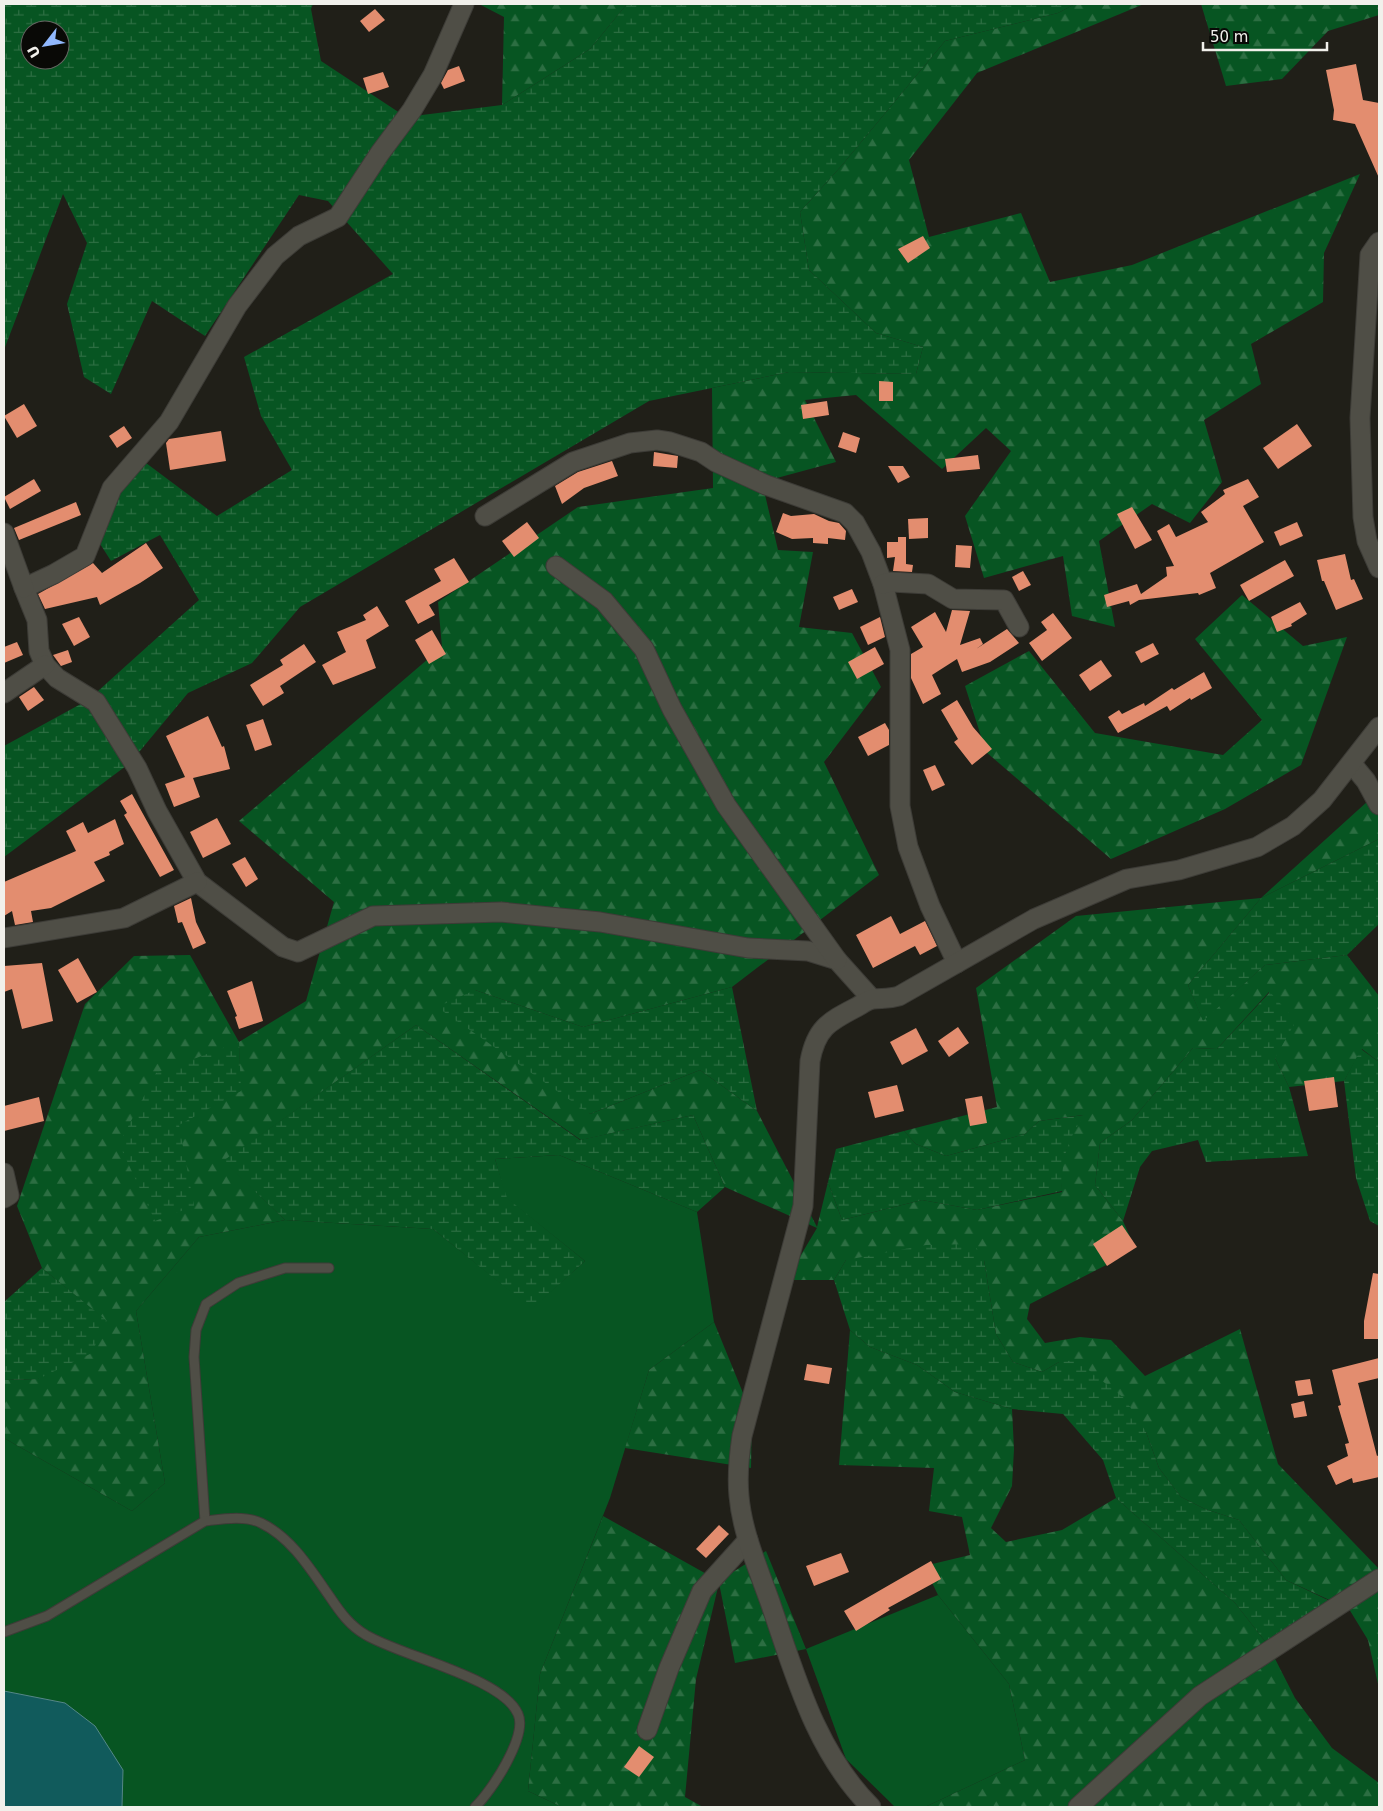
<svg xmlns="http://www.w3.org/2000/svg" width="1383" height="1811" font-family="'DejaVu Sans',sans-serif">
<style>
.grass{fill:#075522}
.forest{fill:url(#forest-firs);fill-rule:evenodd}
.wetland{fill:url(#wetland-marsh);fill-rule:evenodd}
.water{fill:#115b5c;stroke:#548887}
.building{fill:#e38d6f}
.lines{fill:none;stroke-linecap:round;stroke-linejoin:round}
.lane-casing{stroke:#3d3c37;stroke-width:11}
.street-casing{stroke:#3d3c37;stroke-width:21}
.lane{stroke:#4f4e46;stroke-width:9}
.street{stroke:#4f4e46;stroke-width:19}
</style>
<defs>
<pattern id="forest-firs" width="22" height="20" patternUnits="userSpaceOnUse" patternTransform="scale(1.25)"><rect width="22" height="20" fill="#075522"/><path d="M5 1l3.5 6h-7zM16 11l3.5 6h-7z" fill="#2c6e42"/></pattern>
<pattern id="wetland-marsh" width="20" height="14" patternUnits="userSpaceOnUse" patternTransform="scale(1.25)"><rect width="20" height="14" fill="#075522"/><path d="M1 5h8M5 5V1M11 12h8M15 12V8" fill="none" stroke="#2c6e42"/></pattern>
</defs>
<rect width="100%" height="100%" fill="#201f18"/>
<g class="grass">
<path d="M559 1155 697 1212 714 1322 649 1370 610 1498 540 1674 528 1791 562 1807H122L123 1770 65 1703 4 1691V1438L132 1511 165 1483 136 1311 199 1237 285 1220 433 1229 532 1308 585 1261 506 1198 495 1159Z"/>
<path d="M938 1595 1009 1684 1025 1760 925 1807H895L846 1759 806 1649Z"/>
</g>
<g class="forest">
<path d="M479 4H627L590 49 502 105 504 17Z"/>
<path d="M1075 4H1144L977 73 909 160 929 237 1021 213 1050 282 1132 265 1360 174 1324 253 1323 302 1251 344 1261 384 1204 420 1222 482 1190 523 1152 504 1099 541 1115 627 1072 616 1063 556 984 578 965 516 1011 451 986 428 942 469 856 395 805 400 836 462 762 482 778 550 813 552 799 627 852 633 881 687 824 762 879 875 732 987 583 1027 475 990 590 1114 700 1070 757 1111 817 1227 828 1182 842 1220 922 1200 977 1210 1062 1192V1164L1070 1137 1083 1115 1039 1121 1025 1134 946 1156 916 1144 904 1131 997 1107 976 988 1076 916 1261 898 1379 791V839L1261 898 1188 985 1203 1020 1265 965 1347 955 1379 996V1062L1362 1049 1344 1081 1289 1087 1275 1058 1269 992 1217 1049 1193 1048 1132 1120 1100 1143 1095 1185 1123 1221 1134 1246 1114 1261 1030 1304 1027 1319 1045 1343 1080 1337 1111 1340 1145 1376 1240 1329 1278 1464 1379 1569V1688L1368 1640 1349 1609 1286 1580 1239 1520 1205 1509 1181 1497 1159 1468 1146 1432 1059 1362 1042 1372 1013 1362 996 1334 984 1260H846L834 1280H786L817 1228 725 1187 693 1115 581 1140 416 1025 224 1161 285 1220 199 1237 136 1311 165 1483 132 1511 4 1438V1380L38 1379 105 1320 42 1268 17 1206 85 1004 134 956 190 955 239 1042 306 1001 334 902 239 821 442 647 438 602 578 507 713 488 712 388 789 372 916 374 923 347 876 333 809 270 800 212 843 164 945 41 1058 13ZM239 1042 240 1091 179 1124Z"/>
<path d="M1201 4H1379V15L1328 31 1282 79 1226 86Z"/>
<path d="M1242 595 1303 646 1347 637 1301 765 1225 809 1111 859 986 752 965 686 1029 651 1095 733 1223 755 1262 720 1195 639Z"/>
<path d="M714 1322 752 1415 751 1468 625 1448 649 1370Z"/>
<path d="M850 1330 870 1347 917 1365 955 1392 1012 1409 1014 1449 1012 1486 991 1528 1006 1542 1062 1530 1116 1498 1235 1603 1268 1645 1295 1698 1332 1748 1379 1783V1807H925L1025 1760 1009 1684 938 1595 924 1566 970 1555 962 1517 929 1511 934 1468 839 1465Z"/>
<path d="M603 1516 719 1581 766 1551 806 1649 735 1663 719 1583 696 1679 685 1797 703 1807H562L528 1791 540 1674Z"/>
</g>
<g class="wetland">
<path d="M4 4H313L311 9 321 61 406 117 502 105 590 49 627 4H1075L1058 13 945 41 843 164 800 212 809 270 876 333 923 347 916 374 789 372 649 401 300 607 252 663 188 693 130 763 4 857V746L88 700 199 600 160 535 111 561 95 536 111 490 146 463 217 516 292 470 261 416 244 357 393 274 328 201 299 195 205 336 152 301 111 394 84 377 67 304 87 243 63 194 4 350ZM30 30H60V60H30Z"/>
<path d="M1379 839V924L1347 955 1265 965 1203 1021 1188 985 1261 898Z"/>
<path d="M732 987 757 1111 700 1070 590 1114 437 1007 475 990 583 1027Z"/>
<path d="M1270 992 1296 1021 1275 1058 1289 1087 1308 1156 1206 1162 1198 1140 1152 1151 1140 1167 1123 1221 1095 1185 1100 1143 1132 1120 1193 1048 1217 1049Z"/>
<path d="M416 1025 580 1140 693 1115 725 1187 697 1212 559 1155 495 1159 507 1198 585 1261 532 1309 433 1229 285 1220 223 1161Z"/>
<path d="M239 1042 241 1091 179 1125 194 1206 155 1221 119 1144 156 1073Z"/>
<path d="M1361 1049 1379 1062V1226L1370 1221 1356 1178 1344 1081Z"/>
<path d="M1084 1115C1066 1144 1062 1157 1062 1191L977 1210 922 1200 842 1220 828 1182 836 1149 904 1131 916 1144 946 1156 1025 1134 1039 1121Z"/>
<path d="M974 1244 984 1260 996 1334 1013 1362 1042 1372 1059 1362 1076 1360 1125 1399 1146 1432 1159 1468 1181 1497 1205 1509 1239 1520 1286 1580 1332 1602 1268 1645 1235 1603 1116 1498 1103 1460 1063 1414 1012 1409 955 1392 917 1365 870 1347 850 1330 834 1280 846 1260 926 1245Z"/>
<path d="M42 1268 106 1320 92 1353 38 1379 4 1380V1302Z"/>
</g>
<path class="water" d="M4 1691 65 1703 95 1726 123 1770 122 1807H4Z"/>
<g class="building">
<path d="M375 9 385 20 369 32 360 21Z"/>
<path d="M1356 64 1363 100 1379 103V178L1355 124 1333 120 1334 110 1326 70Z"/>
<path d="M459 66 465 81 444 89 441 83 448 70Z"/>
<path d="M383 72 389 87 368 94 363 78Z"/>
<path d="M923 236 930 248 908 263 898 249Z"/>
<path d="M879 381 893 382V401H879Z"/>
<path d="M827 401 829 415 803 419 801 405Z"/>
<path d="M24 404 37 426 17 438 4 416Z"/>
<path d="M1297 424 1312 446 1278 469 1263 448Z"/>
<path d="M124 426 132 438 117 448 109 436Z"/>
<path d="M221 431 226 461 170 470 166 443 169 439Z"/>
<path d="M843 432 860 438 856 453 838 447Z"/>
<path d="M654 452 678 456 677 468 653 466Z"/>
<path d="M978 455 980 469 947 472 945 459Z"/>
<path d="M612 461 618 476 584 488 562 504 555 486 578 472Z"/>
<path d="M888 466H903L910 477 898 483Z"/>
<path d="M34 479 41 491 10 509 4 497Z"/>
<path d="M1248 479 1259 497 1243 506 1264 542 1210 573 1216 588 1199 595 1198 593 1139 600 1130 605 1129 601 1107 607 1104 595 1137 584 1141 594 1167 576 1166 567 1174 566 1157 531 1169 524 1176 537 1208 522 1201 512 1225 494 1223 490Z"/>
<path d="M76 502 81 515 19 540 14 528Z"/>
<path d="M1132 507 1152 540 1135 549 1117 514Z"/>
<path d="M783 513 791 516 814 514 829 521 839 523 846 531 845 540 828 538V544L813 543V538L792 539 776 532Z"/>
<path d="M928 518V538L909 539 908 519Z"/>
<path d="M527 522 539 538 514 557 502 541Z"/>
<path d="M1297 522 1303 536 1280 546 1274 532Z"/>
<path d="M898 537H906V564L913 565 912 572 893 571 895 557 887 558V542H898Z"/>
<path d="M146 543 163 568 140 583 100 605 97 597 45 609 38 594 93 563 102 573Z"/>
<path d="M956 545 972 546 970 568 955 567Z"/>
<path d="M1345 554 1351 580 1354 579 1363 599 1336 610 1324 581H1322L1317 560Z"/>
<path d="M454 558 469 582 429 605 435 615 418 624 405 601 441 581 434 569Z"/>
<path d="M1285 560 1294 576 1249 601 1240 585Z"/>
<path d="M1023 571 1031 585 1019 591 1012 577Z"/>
<path d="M852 589 858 602 839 610 833 597Z"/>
<path d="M1300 602 1307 614 1291 624 1292 626 1277 632 1271 617Z"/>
<path d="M377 606 389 626 366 640 376 668 333 685 322 665 346 652 337 632 366 620 363 615Z"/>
<path d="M952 610 970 611 960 645 980 638 983 644 976 649 1007 629 1019 643 990 662 962 672 957 659 932 675 941 694 923 704 911 678V654L923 647 911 627 935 612 946 632Z"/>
<path d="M1053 613 1072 638 1042 661 1029 643 1047 630 1041 622Z"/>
<path d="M79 617 90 637 74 646 62 624Z"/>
<path d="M880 617 885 637 868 645 860 627Z"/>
<path d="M432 630 446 654 429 664 415 640Z"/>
<path d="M17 642 23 655 4 663V647Z"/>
<path d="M1153 643 1159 654 1141 663 1135 652Z"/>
<path d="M304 644 316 662 280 686 284 693 263 706 250 685 283 665 280 660Z"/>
<path d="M875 647 884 664 857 679 848 662Z"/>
<path d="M68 650 72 662 61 666 53 655Z"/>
<path d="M1101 660 1112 676 1090 691 1079 675Z"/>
<path d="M1204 672 1212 688 1191 700 1190 698 1170 711 1167 706 1118 733 1108 717 1119 710 1122 714 1144 703 1145 706 1172 688 1174 690Z"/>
<path d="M34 687 44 700 28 711 19 697Z"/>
<path d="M957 700 973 727 992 749 972 765 954 742 958 739 941 710Z"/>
<path d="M208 716 222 747 224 746 230 769 193 778 200 797 174 807 165 784 185 777 166 736Z"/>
<path d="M263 719 272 745 255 751 246 725Z"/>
<path d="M885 723 889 730V745L868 756 858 737Z"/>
<path d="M935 765 945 785 932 791 923 770Z"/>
<path d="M132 794 174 870 160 877 124 815 127 813 120 801Z"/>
<path d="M217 818 231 844 203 858 190 832Z"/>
<path d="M115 819 124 844 109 852 110 855 94 862 105 881 51 908 31 911 33 922 15 925 12 911 4 916V882L76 851 66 831 83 822 88 833Z"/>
<path d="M245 857 258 879 246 887 232 864Z"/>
<path d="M191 898 196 922 206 943 193 949 182 922 178 923 174 906Z"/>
<path d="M891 916 900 934 925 921 937 946 920 955 915 946 873 968 856 935Z"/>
<path d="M78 958 97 992 77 1003 58 970Z"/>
<path d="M42 963 53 1021 22 1029 12 989 4 992V966Z"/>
<path d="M252 981 263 1021 239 1029 235 1017 237 1016 227 991Z"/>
<path d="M958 1027 969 1043 949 1057 938 1041Z"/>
<path d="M916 1028 928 1051 902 1065 890 1042Z"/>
<path d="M1334 1077 1338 1107 1309 1111 1304 1081Z"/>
<path d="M897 1085 904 1111 875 1118 868 1092Z"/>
<path d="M982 1096 987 1123 970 1126 965 1099Z"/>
<path d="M39 1097 44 1121 4 1131V1106Z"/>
<path d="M1122 1225 1137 1247 1107 1266 1093 1244Z"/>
<path d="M1373 1273 1379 1274V1339H1364V1321Z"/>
<path d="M1379 1358V1378L1358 1383 1377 1456 1379 1455V1477L1353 1483 1352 1478 1336 1485 1327 1466 1348 1456 1345 1444 1349 1443 1338 1406 1341 1405 1332 1370Z"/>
<path d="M807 1364 832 1368 829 1384 804 1380Z"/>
<path d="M1310 1379 1313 1394 1298 1396 1295 1381Z"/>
<path d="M1304 1401 1307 1416 1294 1418 1291 1404Z"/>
<path d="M719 1525 729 1534 706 1558 696 1549Z"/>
<path d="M841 1553 849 1572 814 1586 806 1566Z"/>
<path d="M931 1561 941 1579 888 1608 890 1610 856 1631 844 1611Z"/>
<path d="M639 1746 654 1757 639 1777 624 1767Z"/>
</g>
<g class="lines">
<g class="lane-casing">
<g id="lane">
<path d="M205 1521 194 1357 196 1330 206 1304 238 1283 285 1268H329"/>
<path d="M4 1632 47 1616 205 1521C222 1519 245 1515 261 1523 292 1538 311 1570 330 1597 340 1612 350 1626 366 1635 401 1656 503 1678 518 1714 528 1736 491 1792 475 1807"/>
</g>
</g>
<g class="street-casing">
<g id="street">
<path d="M464 4 433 75 412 110 380 153 338 217 299 236 275 256 237 306 169 422 112 488 85 556 54 574 24 588 37 620 39 651 45 665 57 678 96 702 137 768 157 811 197 882 283 947 298 952 373 916 501 912 600 922 748 948 808 951 837 960 872 999"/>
<path d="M1379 242 1370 255 1360 418 1363 517 1367 541 1379 568"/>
<path d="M485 516 573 462 630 443 657 440 670 442 701 452 716 462 766 485 845 513 855 523 871 552 883 584 900 650V806L908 847 930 906 957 963"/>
<path d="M4 533 24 588"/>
<path d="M556 566 604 601 644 649 672 709 726 805 837 960"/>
<path d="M883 584 891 582 928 584 953 599 1004 600 1019 627"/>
<path d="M4 693 45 665"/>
<path d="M1352 764 1366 781 1379 805"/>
<path d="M4 938 124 918 197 882"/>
<path d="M4 1173 9 1195 4 1198"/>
<path d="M647 1730 669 1668 702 1591 748 1540"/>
<path d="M871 1807C815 1751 795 1674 770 1602 758 1568 742 1532 739 1496 737 1476 739 1456 742 1436L803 1206 810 1061C816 1029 828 1022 855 1008 861 1005 867 1000 873 999 883 998 889 999 899 996L1034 919 1127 879 1179 870 1257 847 1293 826 1322 800 1379 727"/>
<path d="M1078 1807 1200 1696 1379 1579"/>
</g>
</g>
<use href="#lane" class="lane"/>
<use href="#street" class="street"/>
</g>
<rect width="1383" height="1811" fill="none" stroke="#f1f0eb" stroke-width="10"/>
<g transform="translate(45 45) rotate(239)"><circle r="24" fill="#090906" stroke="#666562"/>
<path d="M0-4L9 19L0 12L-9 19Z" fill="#91b8fd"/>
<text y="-8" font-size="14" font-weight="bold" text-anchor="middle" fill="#f1f0eb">U</text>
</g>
<path d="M1203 42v8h124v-8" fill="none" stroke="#f1f0eb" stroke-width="2.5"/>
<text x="1210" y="42" font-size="15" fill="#f1f0eb" stroke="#090906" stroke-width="4" paint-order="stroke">50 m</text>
</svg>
